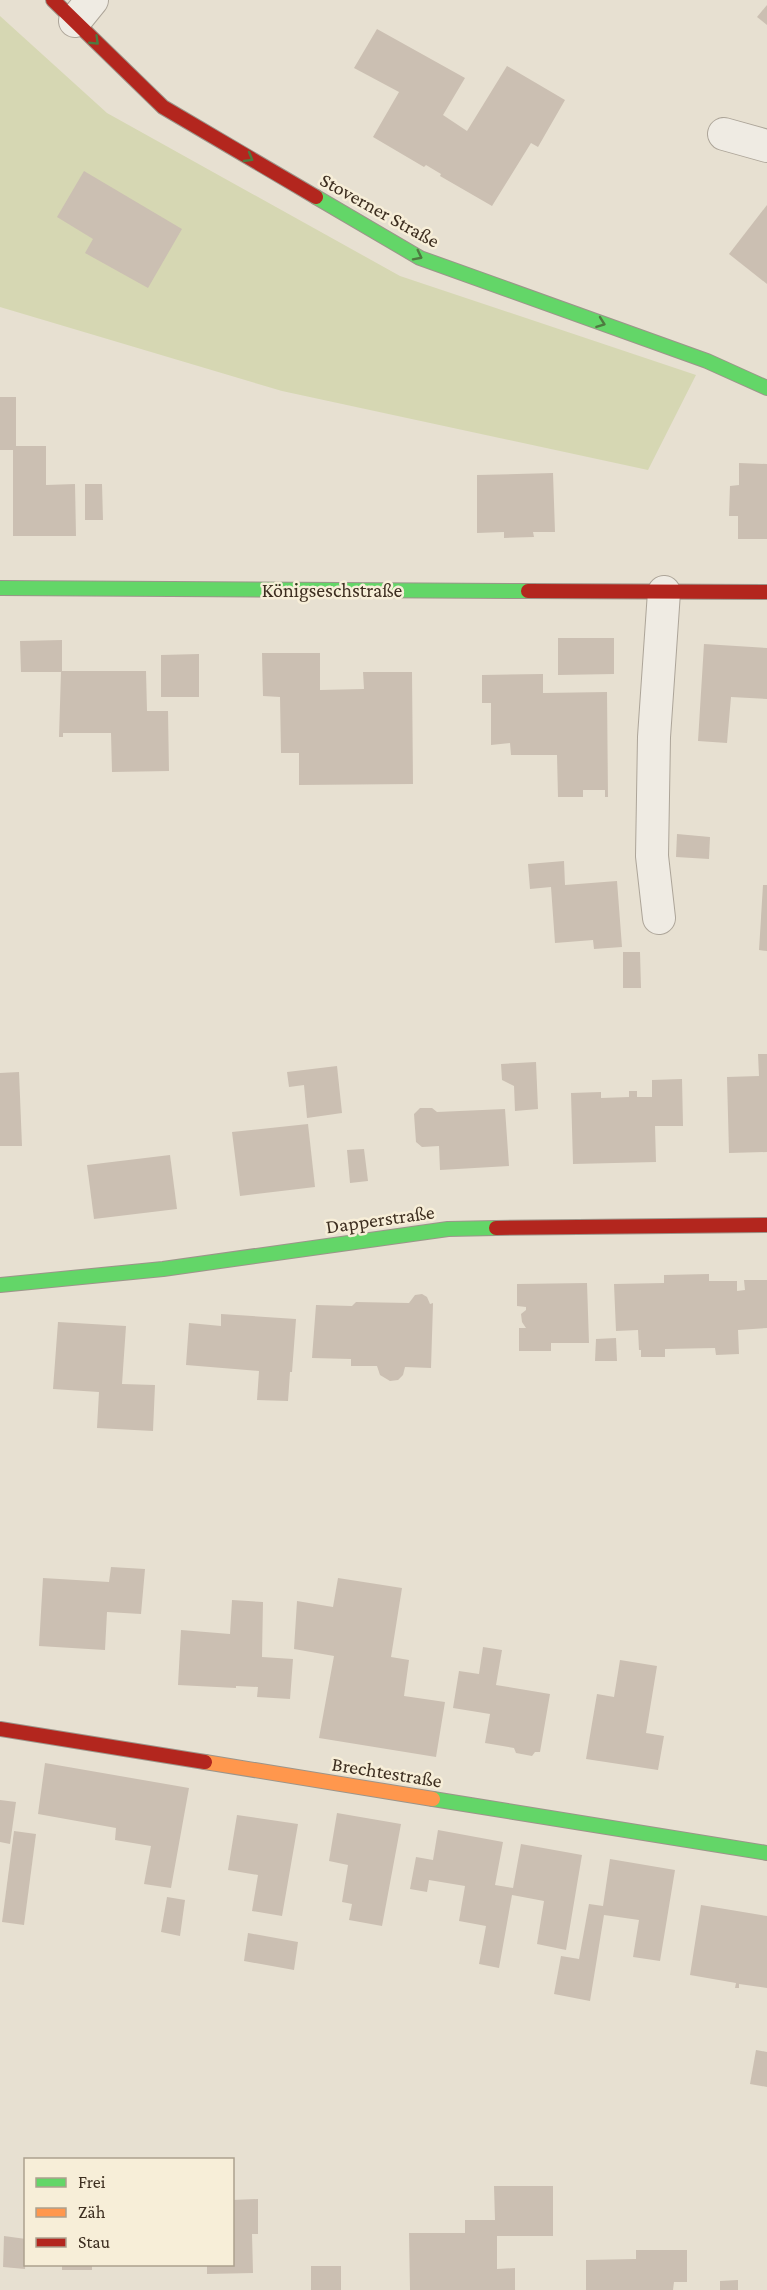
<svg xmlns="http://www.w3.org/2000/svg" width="767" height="2290" font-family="'Crimson Pro',serif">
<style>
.green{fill:#d6d7b3}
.building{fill:#cbbfb2}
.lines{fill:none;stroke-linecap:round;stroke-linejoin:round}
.street-casing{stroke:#ada599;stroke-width:34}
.fast-casing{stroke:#9c958a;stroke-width:16}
.slow-casing{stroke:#9c958a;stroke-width:16}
.jam-casing{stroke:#9c958a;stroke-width:16}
.street{stroke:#efebe3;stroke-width:32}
.fast{stroke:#63d668;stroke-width:14}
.slow{stroke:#ff974d;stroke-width:14}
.jam{stroke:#b3261e;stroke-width:14}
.oneway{stroke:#4e7a40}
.labels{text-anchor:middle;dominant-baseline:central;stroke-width:5;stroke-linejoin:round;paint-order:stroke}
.street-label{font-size:20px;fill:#3d2e20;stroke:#f7eed8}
</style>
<rect width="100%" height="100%" fill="#e7e0d1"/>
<path class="green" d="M0 16 107 113 400 276 696 375 648 470 282 391 0 307Z"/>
<g class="building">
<path d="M767 5V25L757 17Z"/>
<path d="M377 29 465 78 443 115 467 131 507 66 565 100 538 147 531 143 492 206 440 176 441 174 426 165 424 167 373 137 399 92 354 68Z"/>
<path d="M84 171 182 229 148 288 85 253 93 239 57 217Z"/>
<path d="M767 205V284L729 254Z"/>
<path d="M0 397H16V446H46V485L75 484 76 536H13V450H0Z"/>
<path d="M739 463 767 464V539H738V516H729L730 486 739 485Z"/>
<path d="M553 473 555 532H533L534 537 504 538V532L477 533V475Z"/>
<path d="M85 484H102L103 520H85Z"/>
<path d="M558 638H614V674L558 675Z"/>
<path d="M62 640V671H146L147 711H168L169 771 112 772 111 733H63V737H59L61 672H21L20 641Z"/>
<path d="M704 644 767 648V699L731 697 727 743 698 741Z"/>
<path d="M262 653H320V690L364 689 363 672H412L413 784 299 785V753H281L280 697 263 696Z"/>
<path d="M199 654V697H161V655Z"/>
<path d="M543 674V693L607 692 608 797H605V790H583V797H558L557 755H511L510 743 491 745V703H482V675Z"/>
<path d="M677 834 710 837 709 859 676 857Z"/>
<path d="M564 861 565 885 617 881 622 947 594 949 593 940 555 943 551 887 530 889 528 864Z"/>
<path d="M763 885H767V951L759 950Z"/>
<path d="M623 952H640L641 988H623Z"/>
<path d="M758 1054H767V1152L729 1153 727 1077 759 1076Z"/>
<path d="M536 1062 538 1109 515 1111 514 1086 502 1080 501 1064Z"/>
<path d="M337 1066 342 1113 307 1118 304 1085 289 1087 287 1072Z"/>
<path d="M19 1072 22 1146H0V1073Z"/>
<path d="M682 1079 683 1126H655L656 1162 573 1164 571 1093 601 1092V1098L629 1097V1091H637V1097H652V1080Z"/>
<path d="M420 1108H432L437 1112 505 1109 509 1166 440 1170 439 1146 422 1147 416 1142 414 1114Z"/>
<path d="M308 1124 315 1187 240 1196 232 1132Z"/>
<path d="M364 1149 368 1181 350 1183 347 1150Z"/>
<path d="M170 1155 177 1209 94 1219 87 1165Z"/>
<path d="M709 1274V1281H737V1291L745 1290 744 1280H767V1328L738 1330 739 1354 716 1355 715 1348 665 1349V1357H641V1350H639L638 1330 616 1331 614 1284 664 1283V1275Z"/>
<path d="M587 1283 589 1343H551V1351H519V1328H526L522 1322 521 1314 526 1310V1307L517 1306V1284Z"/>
<path d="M422 1294 427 1297 430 1304 433 1303 431 1368 405 1367 403 1375 398 1380 390 1381 380 1375 377 1366H351V1359L312 1358 316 1305 352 1306 356 1302 409 1303 415 1295Z"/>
<path d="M221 1314 296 1319 292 1372H290L288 1401 257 1400 259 1371 186 1365 189 1323 221 1326Z"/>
<path d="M58 1322 126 1326 122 1384 155 1385 153 1431 97 1428 99 1392 53 1389Z"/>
<path d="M616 1338 617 1361H595L596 1339Z"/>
<path d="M111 1567 145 1569 141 1614 107 1612 105 1650 39 1646 43 1578 109 1582Z"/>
<path d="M338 1578 402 1588 391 1657 409 1660 404 1696 445 1702 436 1757 319 1738 334 1656 294 1649 297 1601 333 1607Z"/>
<path d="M232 1600 263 1602 262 1657 293 1659 290 1699 257 1697 258 1687 236 1686V1688L178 1685 181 1630 230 1634Z"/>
<path d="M483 1647 502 1650 496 1685 550 1694 540 1752H535L532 1756 516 1753 514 1748 485 1743 490 1714 453 1708 459 1671 479 1674Z"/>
<path d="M620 1660 657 1666 646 1733 664 1736 658 1770 586 1759 597 1694 614 1697Z"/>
<path d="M45 1763 189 1788 171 1888 144 1884 151 1846 115 1840 116 1828 38 1814Z"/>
<path d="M0 1800 16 1802 10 1844 0 1842Z"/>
<path d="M337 1813 401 1824 382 1926 349 1920 352 1904 342 1902 348 1865 329 1861Z"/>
<path d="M237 1815 298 1824 282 1916 252 1911 258 1875 228 1870Z"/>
<path d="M438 1830 503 1842 495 1885 513 1888 521 1844 582 1855 566 1950 537 1944 544 1901 512 1895 499 1968 479 1964 486 1926 459 1921 465 1886 429 1880 427 1892 410 1889 416 1857 433 1860Z"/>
<path d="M14 1831 36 1834 24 1925 2 1922Z"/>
<path d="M610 1859 675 1870 660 1961 633 1957 639 1920 604 1915 590 2001 554 1994 561 1956 579 1959 589 1904 603 1906Z"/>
<path d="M167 1897 185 1900 180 1936 161 1932Z"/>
<path d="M701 1905 767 1916V1988L739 1984V1988H735L736 1983 690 1975Z"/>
<path d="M248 1933 298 1942 294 1970 244 1961Z"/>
<path d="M756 2050 767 2052V2087L750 2084Z"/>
<path d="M494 2186H553V2236H497V2269L515 2268V2290H410L409 2233H465V2220H495Z"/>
<path d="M258 2199V2234H252L253 2273 207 2274V2265H232V2200Z"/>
<path d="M4 2236 26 2239 25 2269 3 2267Z"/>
<path d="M636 2250H687V2282H674L673 2290H586V2260L636 2259Z"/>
<rect x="62" y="2265" width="30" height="5"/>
<rect x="311" y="2266" width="30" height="24"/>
<path d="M738 2280V2290H720V2281Z"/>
</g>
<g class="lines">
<g class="street-casing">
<g id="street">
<path d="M75 21 92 0"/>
<path d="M724 134 767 146"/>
<path d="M659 918 652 856 654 737 664 592"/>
</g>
</g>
<g class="fast-casing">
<g id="fast">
<path d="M316 197 420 258 707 361 767 388"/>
<path d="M0 588 528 591"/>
<path d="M0 1285 163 1269 448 1229 496 1228"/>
<path d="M433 1799 767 1853"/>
</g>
</g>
<g class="slow-casing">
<path id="slow" d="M205 1762 433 1799"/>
</g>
<g class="jam-casing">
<g id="jam">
<path d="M53 0 163 107 316 197"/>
<path d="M528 591 767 592"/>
<path d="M496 1228 767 1225"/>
<path d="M0 1729 205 1762"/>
</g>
</g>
<use href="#street" class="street"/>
<use href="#fast" class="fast"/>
<use href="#slow" class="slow"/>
<use href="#jam" class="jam"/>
</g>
<defs><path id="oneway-chevron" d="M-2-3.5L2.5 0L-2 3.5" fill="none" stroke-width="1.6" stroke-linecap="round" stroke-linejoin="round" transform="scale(1.5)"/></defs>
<g class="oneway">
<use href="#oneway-chevron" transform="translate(95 41) rotate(44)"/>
<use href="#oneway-chevron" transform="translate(249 158) rotate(30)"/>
<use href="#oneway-chevron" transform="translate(418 256) rotate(27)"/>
<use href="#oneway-chevron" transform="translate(601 323) rotate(20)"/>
</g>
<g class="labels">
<g class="street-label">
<text transform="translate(380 210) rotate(29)">Stoverner Straße</text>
<text x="332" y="590">Königseschstraße</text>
<text transform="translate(380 1219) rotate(-8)">Dapperstraße</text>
<text transform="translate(387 1772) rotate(9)">Brechtestraße</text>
</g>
</g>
<rect x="24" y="2158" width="210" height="108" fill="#f7eed8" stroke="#ada18e" stroke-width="1.5"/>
<rect x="36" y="2178" width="30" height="9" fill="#63d668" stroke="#ada18e" stroke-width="1.5"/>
<text x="78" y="2188" font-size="18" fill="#3d2e20">Frei</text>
<rect x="36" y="2208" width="30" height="9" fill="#ff974d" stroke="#ada18e" stroke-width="1.5"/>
<text x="78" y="2218" font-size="18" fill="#3d2e20">Zäh</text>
<rect x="36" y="2238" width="30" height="9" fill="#b3261e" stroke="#ada18e" stroke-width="1.5"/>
<text x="78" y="2248" font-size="18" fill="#3d2e20">Stau</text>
</svg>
